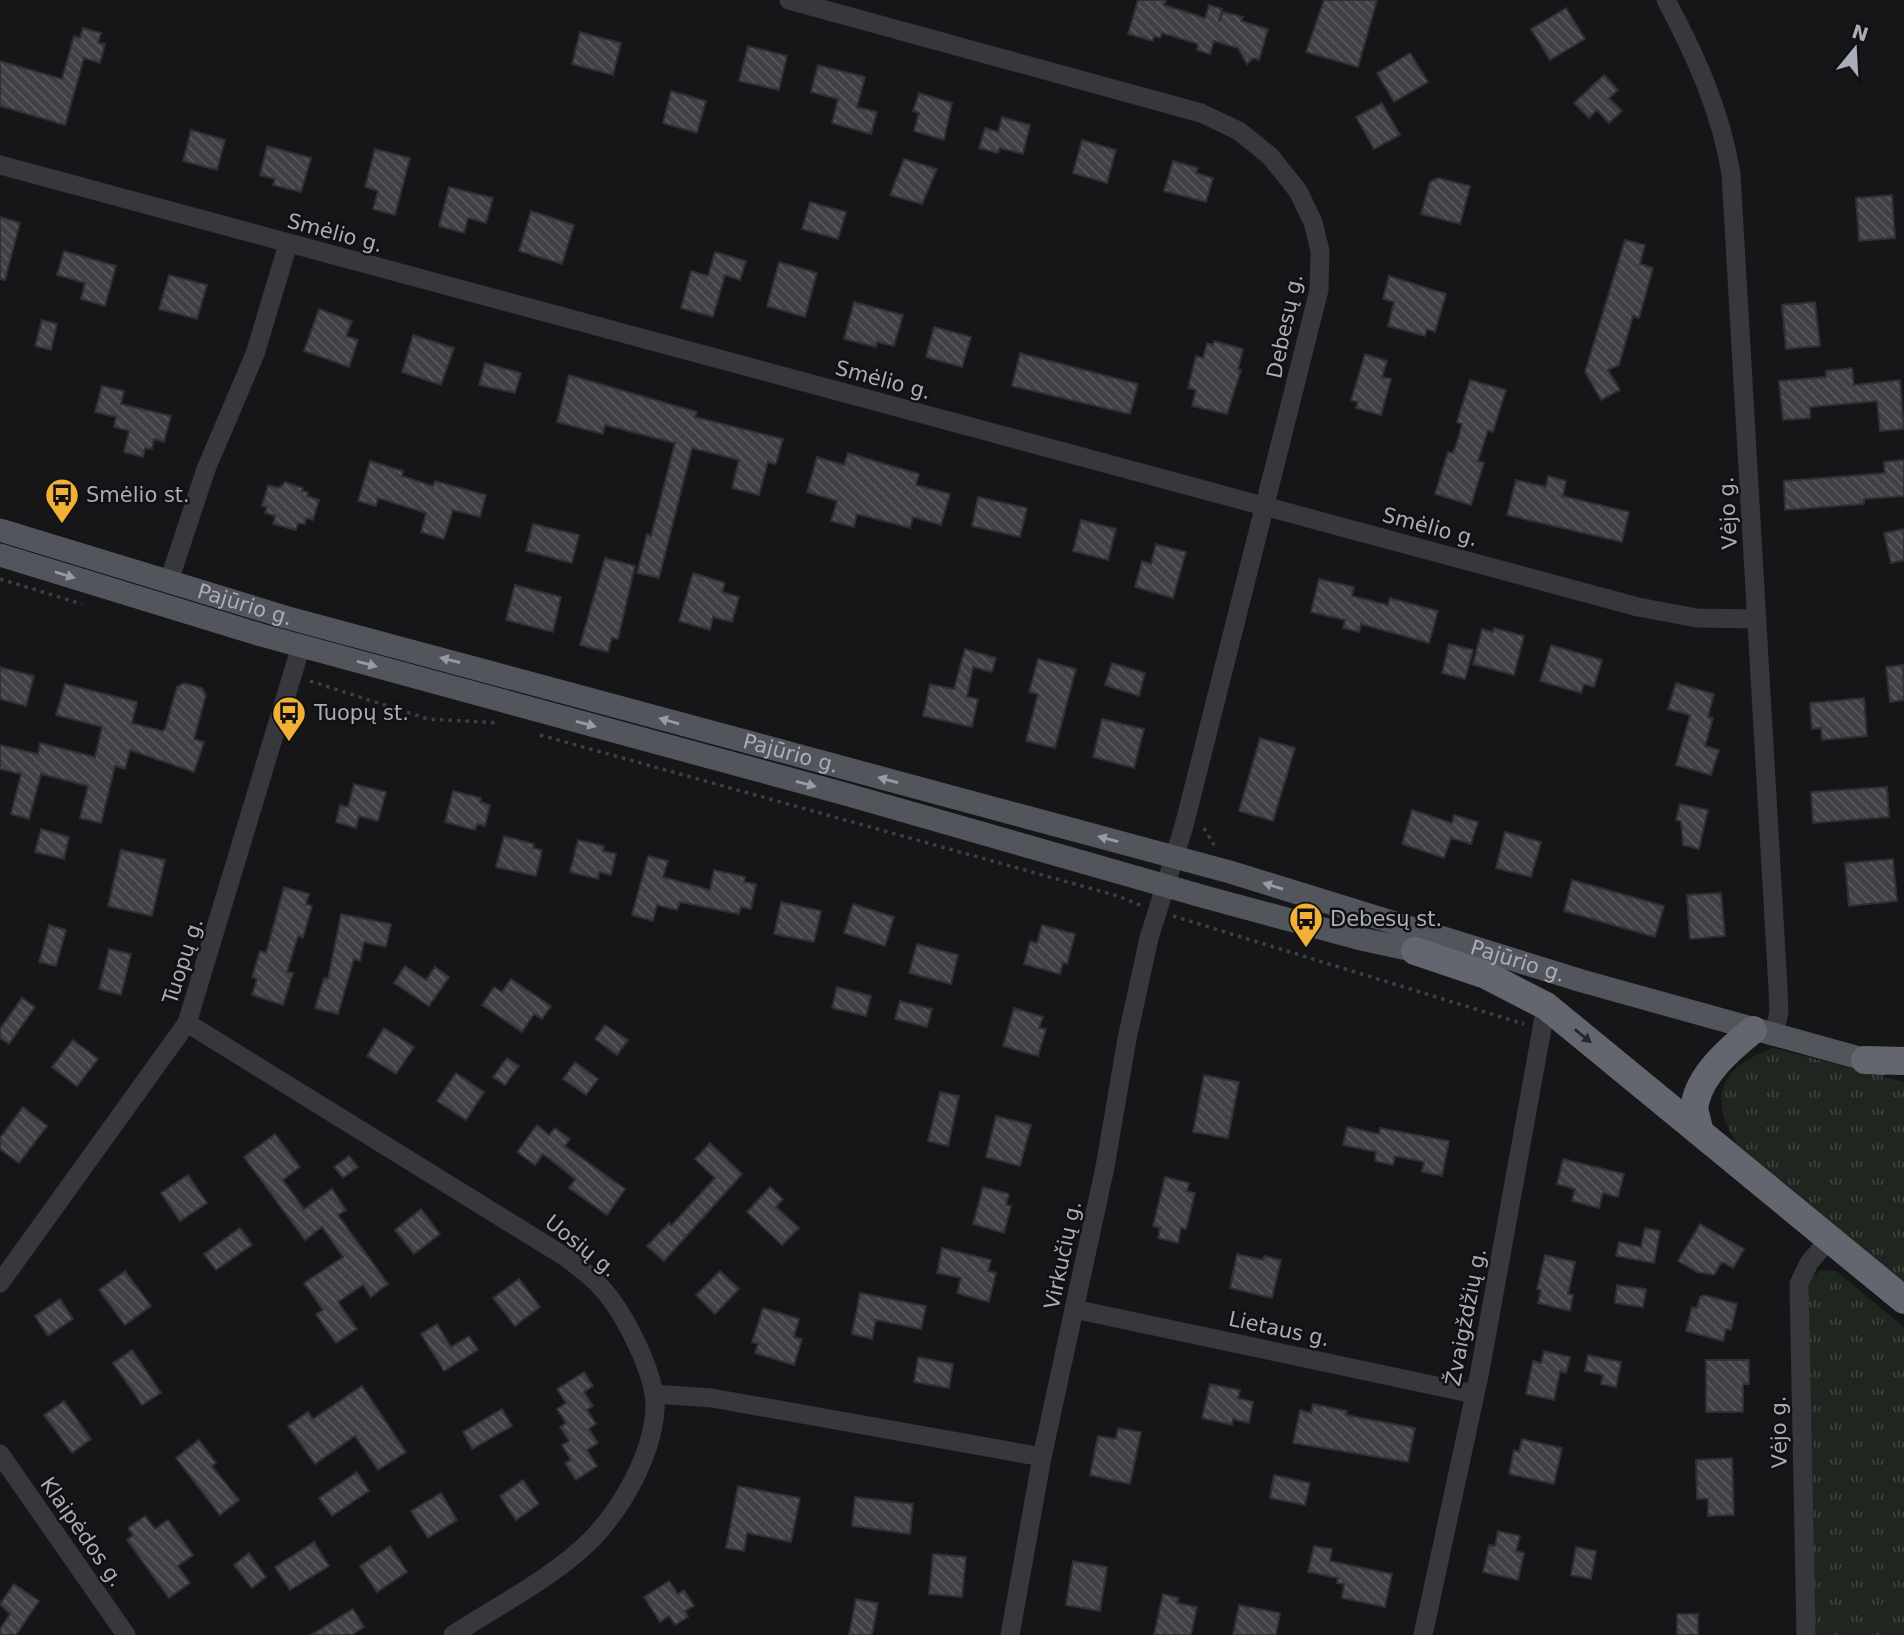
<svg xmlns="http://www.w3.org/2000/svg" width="1904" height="1635" font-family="'DejaVu Sans',sans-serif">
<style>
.grass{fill:url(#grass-tufts)}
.building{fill:url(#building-back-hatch);stroke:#303034;stroke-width:2}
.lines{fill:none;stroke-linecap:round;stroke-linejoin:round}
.path{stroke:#3d3f44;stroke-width:3.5;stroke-dasharray:3.5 5;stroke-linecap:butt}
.minor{stroke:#37383d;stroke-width:19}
.major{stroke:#53555c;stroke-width:23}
.highway{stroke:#63666e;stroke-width:28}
.oneway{fill:#979ba6}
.oneway2{fill:#26262a}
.labels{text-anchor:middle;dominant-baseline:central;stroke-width:5;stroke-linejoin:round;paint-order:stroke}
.street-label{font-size:21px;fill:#a8adb8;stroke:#111113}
.poi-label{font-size:21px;fill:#a8adb8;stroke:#111113;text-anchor:start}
</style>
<defs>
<pattern id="grass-tufts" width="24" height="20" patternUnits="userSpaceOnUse" patternTransform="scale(1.75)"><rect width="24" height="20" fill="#1e261f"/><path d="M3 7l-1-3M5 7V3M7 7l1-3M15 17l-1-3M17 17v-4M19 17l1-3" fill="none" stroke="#3c433d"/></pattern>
<pattern id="building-back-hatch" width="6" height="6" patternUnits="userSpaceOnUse" patternTransform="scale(1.75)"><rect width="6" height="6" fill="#404145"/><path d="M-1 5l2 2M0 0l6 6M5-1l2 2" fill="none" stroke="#595a5e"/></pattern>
</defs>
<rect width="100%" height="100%" fill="#161618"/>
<g class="grass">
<path d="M1773 1048 1904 1082V1284L1737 1144C1706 1096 1722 1066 1773 1048Z"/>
<path d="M1821 1270 1836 1271 1904 1327V1635H1813L1807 1298 1810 1280Z"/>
</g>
<g class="building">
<path d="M1138 0H1166L1164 5 1205 18 1209 5 1222 9 1219 22 1223 12 1243 17 1241 21 1268 29 1259 60 1253 58 1247 64 1238 48 1214 41 1210 54 1197 50 1198 44 1162 33 1160 38 1154 36 1153 41 1128 34Z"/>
<path d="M1324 0H1377L1358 67 1306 52Z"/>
<path d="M1566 8 1585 39 1550 60 1531 29Z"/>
<path d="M83 28 101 33 98 43 105 44 100 63 84 58 65 125 0 106V61L62 79 74 36 80 38Z"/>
<path d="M580 32 621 43 613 75 572 64Z"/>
<path d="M748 46 787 56 779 90 739 81Z"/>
<path d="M1410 53 1428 82 1394 102 1377 73Z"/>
<path d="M818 65 865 77 857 107 877 112 871 134 832 123 838 99 811 92Z"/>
<path d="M1604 75 1618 90 1609 98 1622 111 1609 123 1597 110 1589 118 1574 103Z"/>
<path d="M671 91 706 101 697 133 663 123Z"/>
<path d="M919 93 952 103 944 140 914 131 919 113 913 111Z"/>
<path d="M1382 103 1400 135 1374 149 1356 117Z"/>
<path d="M1002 117 1030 125 1023 154 1000 148 998 153 979 148 985 128 998 132Z"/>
<path d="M191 130 225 140 217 170 183 161Z"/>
<path d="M1082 140 1116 150 1107 183 1073 173Z"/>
<path d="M267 146 311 158 301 192 273 185 275 179 260 175Z"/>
<path d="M375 149 410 158 395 215 373 209 378 191 365 187Z"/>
<path d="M904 159 937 169 922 204 890 195Z"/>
<path d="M1173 161 1198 168 1196 173 1213 178 1206 202 1164 191Z"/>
<path d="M1438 178 1470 186 1460 224 1421 214 1430 182Z"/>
<path d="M449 187 493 198 486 223 468 218 464 233 439 226Z"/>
<path d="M1892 195 1895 238 1859 241 1856 198Z"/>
<path d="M810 202 846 212 838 239 802 229Z"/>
<path d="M531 211 574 225 562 264 519 251Z"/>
<path d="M0 217 20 223 5 280 0 279Z"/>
<path d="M1625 240 1645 245 1640 264 1653 268 1639 318 1633 316 1619 365 1608 370 1620 390 1601 400 1585 372Z"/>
<path d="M64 251 116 266 105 306 81 299 85 283 57 275Z"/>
<path d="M715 252 746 261 740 280 725 275 713 317 681 308 691 271 708 276Z"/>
<path d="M779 262 817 273 805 317 767 306Z"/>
<path d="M169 275 207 285 197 319 159 309Z"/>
<path d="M1389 276 1446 294 1435 332 1427 329 1425 336 1388 326 1394 302 1383 299Z"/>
<path d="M854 302 903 315 894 346 877 342 876 347 844 339Z"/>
<path d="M1815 302 1820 346 1786 349 1782 305Z"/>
<path d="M319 309 352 321 346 336 358 340 349 367 304 351Z"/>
<path d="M42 320 57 324 51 350 35 346Z"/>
<path d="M934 327 971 337 962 367 926 357Z"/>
<path d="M413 335 454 348 441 385 402 372Z"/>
<path d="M1214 341 1243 349 1238 369 1241 370 1227 414 1192 406 1196 390 1188 388 1196 356 1203 358 1207 343 1213 345Z"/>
<path d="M1020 353 1138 384 1130 414 1012 386Z"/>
<path d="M1365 354 1387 361 1382 377 1391 379 1381 415 1356 408 1358 402 1351 400Z"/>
<path d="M485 363 521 373 515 393 479 385Z"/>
<path d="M1852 368 1854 385 1900 380 1904 429 1880 431 1877 401 1810 407V418L1783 420 1779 381 1826 377V371Z"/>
<path d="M569 375 697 412 695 417 783 439 776 464 768 462 759 495 732 488 739 460 692 448 659 578 637 573 647 534 651 536 675 443 605 425 603 434 557 422Z"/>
<path d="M1470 380 1506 390 1493 432 1488 430 1478 461 1484 463 1471 505 1435 494 1448 452 1453 453 1458 439 1462 424 1457 422Z"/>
<path d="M102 386 124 391 121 404 171 416 164 442 154 439 152 449 145 448 143 457 124 452 129 431 114 427 116 417 95 412Z"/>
<path d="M848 453 919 474 916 485 950 494 941 525 913 517 910 528 857 514 854 527 831 521 837 501 807 492 817 457 844 465Z"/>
<path d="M1904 460V496L1864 499V504L1785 510 1784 481 1885 473 1884 462Z"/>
<path d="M370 461 403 471 402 476 433 486 435 481 486 495 480 517 453 510 444 539 421 532 426 513 378 498 376 506 358 501Z"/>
<path d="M1548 476 1566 481 1563 496 1629 512 1622 542 1507 515 1516 480 1546 487Z"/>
<path d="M285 482 303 488 302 491 308 492 307 496 319 500 313 520 306 518 305 524 298 523 296 530 273 524 275 516 265 513 267 507 262 506 268 485 279 488Z"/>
<path d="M978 497 1027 508 1020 537 972 526Z"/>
<path d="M1081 520 1116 529 1108 560 1073 551Z"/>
<path d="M533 524 579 535 572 563 526 551Z"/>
<path d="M1904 529V560L1891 563 1884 533Z"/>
<path d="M1156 544 1186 552 1173 598 1135 587 1142 561 1151 564Z"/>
<path d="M605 558 635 566 618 639 612 638 608 652 580 645Z"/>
<path d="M693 573 725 583 722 592 739 597 732 622 713 617 710 630 679 621Z"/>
<path d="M1319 579 1354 587 1352 596 1388 605 1390 598 1438 611 1429 643 1361 624 1359 632 1343 628 1345 620 1311 612Z"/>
<path d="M515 585 561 597 553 632 506 620Z"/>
<path d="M1494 628 1524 636 1514 675 1473 664 1482 629 1493 632Z"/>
<path d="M1449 644 1473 650 1465 679 1442 673Z"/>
<path d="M1551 645 1602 660 1594 687 1584 684 1581 693 1540 681Z"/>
<path d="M965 649 996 658 992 672 973 667 967 697 978 699 972 727 923 716 930 684 954 689Z"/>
<path d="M1038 659 1076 669 1055 748 1026 741 1038 694 1029 692Z"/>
<path d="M1112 663 1145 673 1139 696 1105 685Z"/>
<path d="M1903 665 1904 700 1890 702 1886 667Z"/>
<path d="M0 667 34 676 26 706 0 699Z"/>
<path d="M184 683 202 688 206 695 194 739 204 742 194 772 130 750 125 769 115 766 101 823 80 818 88 786 41 774 29 819 11 814 21 774 0 769V745L38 754 40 743 95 757 102 727 56 715 65 684 137 702 132 723 162 731 165 729 177 687Z"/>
<path d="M1676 683 1714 694 1708 717 1713 718 1705 746 1719 750 1711 775 1676 765 1690 715 1668 709Z"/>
<path d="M1864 698 1867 736 1822 740 1821 728 1812 729 1810 703Z"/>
<path d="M1102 719 1144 729 1134 768 1093 757Z"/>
<path d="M1260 738 1295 748 1273 821 1239 811Z"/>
<path d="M354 784 386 792 378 821 359 816 356 828 336 822 340 805 348 807Z"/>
<path d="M1887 787 1889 817 1813 823 1811 792Z"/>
<path d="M453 791 481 798 480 802 490 805 485 826 477 824 475 830 445 822Z"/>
<path d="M1680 804 1708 810 1699 849 1683 845 1681 821 1676 820Z"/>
<path d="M1412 810 1452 823 1454 815 1478 822 1471 844 1451 838 1444 858 1402 844Z"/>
<path d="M41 829 69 837 64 859 35 852Z"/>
<path d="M1505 832 1541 842 1531 877 1496 868Z"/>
<path d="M504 836 534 844 533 848 542 850 536 876 496 867Z"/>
<path d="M578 840 604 846 603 851 616 854 611 875 599 872 598 879 570 872Z"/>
<path d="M121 850 165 860 152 916 108 906Z"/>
<path d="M648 856 668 861 663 877 710 890 714 870 745 877 744 882 756 884 751 909 741 907 739 914 680 902 677 910 657 905 653 921 632 915Z"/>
<path d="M1893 859 1897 901 1849 906 1845 863Z"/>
<path d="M1572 880 1664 906 1655 937 1564 911Z"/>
<path d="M284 887 309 894 306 904 312 906 303 938 298 936 287 972 293 973 283 1005 252 995 257 979 252 977 260 951 266 953Z"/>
<path d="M1721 893 1725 936 1690 939 1687 895Z"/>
<path d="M781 902 821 911 814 942 774 934Z"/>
<path d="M853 904 894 917 885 946 844 933Z"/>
<path d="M341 914 391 924 386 947 364 942 360 961 354 959 338 1014 315 1008 324 978 328 979Z"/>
<path d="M49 925 66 930 56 966 39 962Z"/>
<path d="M1042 925 1075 934 1067 964 1063 962 1060 974 1024 964 1030 941 1037 943Z"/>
<path d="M917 944 958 955 951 984 909 973Z"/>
<path d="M109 949 131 954 121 995 99 989Z"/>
<path d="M405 966 426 980 435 967 449 977 429 1006 394 983Z"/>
<path d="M511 979 551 1006 542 1019 534 1014 522 1032 482 1005 494 987 502 992Z"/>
<path d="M837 987 871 996 866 1016 832 1008Z"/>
<path d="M22 998 35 1007 9 1044 0 1038V1029Z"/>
<path d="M900 1001 932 1009 927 1027 895 1019Z"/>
<path d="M1014 1008 1043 1017 1039 1028 1046 1029 1038 1056 1003 1046Z"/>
<path d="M605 1025 628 1040 617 1055 595 1039Z"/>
<path d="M384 1028 414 1047 396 1074 367 1056Z"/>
<path d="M73 1040 98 1059 77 1086 52 1067Z"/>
<path d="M507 1058 519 1066 505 1085 493 1077Z"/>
<path d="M575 1062 598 1079 586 1095 563 1079Z"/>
<path d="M456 1073 484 1092 466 1120 437 1101Z"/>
<path d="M1204 1075 1239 1082 1228 1138 1193 1132Z"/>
<path d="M940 1092 959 1096 948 1146 928 1141Z"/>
<path d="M23 1107 47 1126 19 1163 0 1149V1138Z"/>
<path d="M996 1116 1031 1125 1020 1166 986 1157Z"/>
<path d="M537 1125 549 1135 555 1128 570 1139 565 1146 625 1189 607 1215 569 1188 575 1179 543 1154 535 1165 517 1152Z"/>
<path d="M1347 1127 1379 1134 1380 1128 1449 1141 1442 1176 1422 1172 1424 1162 1395 1156 1393 1165 1375 1161 1376 1152 1343 1145Z"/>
<path d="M275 1134 300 1167 283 1180 304 1209 332 1189 346 1210 338 1215 388 1284 371 1297 363 1285 338 1302 357 1329 336 1343 316 1314 323 1310 304 1283 343 1257 322 1227 305 1240 244 1157Z"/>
<path d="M710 1143 742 1174 664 1261 647 1246 669 1223 671 1226 715 1178 695 1159Z"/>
<path d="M349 1156 358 1167 343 1178 334 1167Z"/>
<path d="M1563 1159 1624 1174 1618 1197 1603 1193 1599 1208 1572 1201 1575 1189 1557 1184Z"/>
<path d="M188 1175 207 1203 180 1221 161 1193Z"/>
<path d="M1165 1177 1189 1183 1187 1191 1195 1193 1186 1229 1181 1228 1178 1243 1158 1238 1160 1228 1153 1226Z"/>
<path d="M770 1187 783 1199 776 1207 799 1228 782 1245 747 1212Z"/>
<path d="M983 1187 1009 1194 1006 1205 1011 1206 1004 1233 973 1224Z"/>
<path d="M421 1209 440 1234 414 1254 395 1230Z"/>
<path d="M1700 1224 1744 1249 1733 1268 1722 1262 1714 1275 1697 1272 1678 1261Z"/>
<path d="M240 1228 252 1245 216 1270 204 1254Z"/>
<path d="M1645 1228 1660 1231 1654 1263 1616 1256 1619 1242 1641 1247Z"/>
<path d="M942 1248 991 1260 988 1271 996 1273 989 1302 957 1293 961 1278 937 1273Z"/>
<path d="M1237 1254 1263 1260 1264 1256 1281 1260 1272 1298 1230 1288Z"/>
<path d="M1545 1255 1575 1262 1568 1294 1573 1295 1570 1311 1538 1303 1541 1290 1537 1289Z"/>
<path d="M125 1271 151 1306 125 1325 99 1290Z"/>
<path d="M720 1271 739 1289 715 1314 696 1295Z"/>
<path d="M519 1279 540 1307 515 1326 493 1298Z"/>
<path d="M1617 1285 1646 1289 1643 1307 1615 1303Z"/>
<path d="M860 1293 926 1306 921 1329 876 1320 872 1339 852 1334Z"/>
<path d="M1704 1295 1737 1304 1731 1330 1726 1329 1723 1341 1686 1331 1692 1307 1697 1308 1700 1297Z"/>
<path d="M60 1299 73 1319 48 1336 35 1316Z"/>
<path d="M763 1308 799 1319 794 1337 802 1339 794 1365 755 1353 758 1344 752 1342Z"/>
<path d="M437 1324 451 1347 469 1336 478 1350 444 1371 421 1334Z"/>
<path d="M132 1350 161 1393 142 1405 113 1363Z"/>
<path d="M1544 1351 1570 1357 1566 1373 1560 1371 1554 1400 1526 1394 1533 1361 1541 1363Z"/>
<path d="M1588 1355 1621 1362 1616 1387 1601 1384 1603 1375 1585 1371Z"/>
<path d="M918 1357 953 1364 949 1388 914 1382Z"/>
<path d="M1706 1360H1749V1384H1743V1412H1706Z"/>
<path d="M584 1372 593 1386 584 1392 593 1406 587 1410 596 1424 589 1429 598 1443 587 1450 597 1466 576 1480 565 1463 571 1460 562 1445 569 1441 560 1427 566 1423 557 1409 566 1403 557 1389Z"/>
<path d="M1210 1384 1240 1390 1238 1398 1253 1402 1249 1423 1233 1419 1232 1425 1202 1418Z"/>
<path d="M362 1386 406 1452 378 1470 355 1436 315 1464 288 1426 308 1412 313 1419Z"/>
<path d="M64 1401 91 1439 72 1453 44 1415Z"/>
<path d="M1313 1404 1347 1411 1346 1415 1415 1428 1408 1462 1293 1443 1300 1410 1311 1413Z"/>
<path d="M502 1409 512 1426 472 1449 463 1432Z"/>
<path d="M1118 1428 1141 1432 1130 1484 1090 1475 1098 1436 1116 1439Z"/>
<path d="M1522 1439 1562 1448 1554 1484 1509 1474 1514 1450 1519 1452Z"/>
<path d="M199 1440 216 1463 212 1466 239 1500 220 1515 176 1458Z"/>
<path d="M1732 1458 1734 1515 1708 1516V1499H1697L1696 1460Z"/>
<path d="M357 1472 369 1491 332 1516 319 1498Z"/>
<path d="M1274 1475 1310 1483 1305 1505 1270 1498Z"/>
<path d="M523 1480 539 1504 516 1520 500 1496Z"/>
<path d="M738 1486 800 1498 791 1542 747 1533 744 1551 726 1548Z"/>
<path d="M441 1493 457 1520 428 1538 411 1511Z"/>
<path d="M855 1497 913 1504 910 1534 852 1526Z"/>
<path d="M145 1516 155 1529 168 1520 193 1555 178 1566 190 1583 169 1598 127 1540 133 1535 128 1528Z"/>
<path d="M1498 1531 1520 1536 1516 1551 1524 1553 1518 1580 1483 1572 1489 1545 1495 1546Z"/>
<path d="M314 1542 329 1566 290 1590 275 1567Z"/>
<path d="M390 1546 407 1572 377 1592 360 1566Z"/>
<path d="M1314 1546 1332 1549 1330 1561 1392 1574 1385 1607 1342 1598 1344 1584 1337 1583 1338 1578 1308 1572Z"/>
<path d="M1576 1547 1596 1551 1591 1579 1571 1575Z"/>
<path d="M249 1553 266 1577 252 1588 234 1565Z"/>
<path d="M933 1554 966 1557 962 1597 929 1594Z"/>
<path d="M1073 1561 1107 1567 1100 1611 1066 1605Z"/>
<path d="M669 1581 678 1594 684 1590 694 1606 685 1611 688 1617 675 1625 669 1616 660 1622 644 1597Z"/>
<path d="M14 1584 39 1601 16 1635H0V1629L10 1614 0 1604Z"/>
<path d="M1163 1594 1179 1598 1177 1603 1197 1607 1191 1635H1154Z"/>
<path d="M856 1599 878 1603 872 1635H849Z"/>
<path d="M1239 1605 1280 1613 1276 1635H1233Z"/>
<path d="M353 1609 364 1627 352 1635H311Z"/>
<rect x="1677" y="1614" width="21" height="21"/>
</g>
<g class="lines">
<g class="path">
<path d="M0 579 82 604"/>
<path d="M310 681 428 719 499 723"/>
<path d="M540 735 1118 896 1142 906"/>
<path d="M1204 828 1214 845"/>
<path d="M1173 916 1524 1024"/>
</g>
<g class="minor">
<path d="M789 0 1201 113 1239 131 1270 156 1298 191 1313 222 1320 251 1319 290 1184 826 1149 938 1127 1039 1105 1167 1042 1457 1010 1635"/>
<path d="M1666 0C1696 56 1721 112 1731 174L1778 988 1779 1013 1773 1036"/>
<path d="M0 165 1638 607 1697 618 1757 619"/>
<path d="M169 581 206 469 255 354 288 244"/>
<path d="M187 1023 567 1258C578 1267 590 1275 599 1285 623 1310 657 1375 655 1410 652 1455 623 1506 593 1538 556 1576 497 1606 453 1635"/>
<path d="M0 1283 187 1023 301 646"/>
<path d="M1074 1309 1474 1394"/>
<path d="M654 1394 712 1398 1042 1457"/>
<path d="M0 1454 126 1635"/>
<path d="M1423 1635 1480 1371 1546 1006"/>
<path d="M1806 1635 1799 1284 1809 1263 1830 1238"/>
</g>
<g class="major">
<path id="s1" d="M0 530 285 617 1230 872 1582 981 1881 1064"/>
<path d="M0 555 261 635 845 794 1205 897 1361 939 1431 954"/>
</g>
<g class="highway">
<path d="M1415 951 1486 975 1546 1006 1904 1300"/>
<path d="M1865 1060 1904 1061"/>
<path d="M1699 1130C1698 1122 1693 1110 1695 1103 1701 1073 1731 1048 1753 1030"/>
</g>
</g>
<defs><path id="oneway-solid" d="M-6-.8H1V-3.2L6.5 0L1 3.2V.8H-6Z" transform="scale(1.75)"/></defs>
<g class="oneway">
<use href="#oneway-solid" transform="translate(65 575) rotate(17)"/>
<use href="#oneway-solid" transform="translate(450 660) rotate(-166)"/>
<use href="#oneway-solid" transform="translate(367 664) rotate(15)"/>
<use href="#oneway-solid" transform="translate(669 721) rotate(-164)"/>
<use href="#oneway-solid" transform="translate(586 724) rotate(15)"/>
<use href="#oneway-solid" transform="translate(888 780) rotate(-165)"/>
<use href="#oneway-solid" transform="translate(806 784) rotate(15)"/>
<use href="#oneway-solid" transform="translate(1108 839) rotate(-165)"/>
<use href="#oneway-solid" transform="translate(1273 886) rotate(-163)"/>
</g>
<use class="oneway2" href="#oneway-solid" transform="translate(1583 1036) rotate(39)"/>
<defs>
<g id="bus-pin" transform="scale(1.75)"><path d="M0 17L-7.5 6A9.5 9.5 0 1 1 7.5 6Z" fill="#f2b134" stroke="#111113"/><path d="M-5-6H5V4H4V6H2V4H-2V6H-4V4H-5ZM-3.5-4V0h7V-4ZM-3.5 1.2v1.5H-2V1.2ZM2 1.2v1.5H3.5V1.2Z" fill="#111"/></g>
</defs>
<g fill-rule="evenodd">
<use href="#bus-pin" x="62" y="495"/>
<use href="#bus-pin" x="289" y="713"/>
<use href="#bus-pin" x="1306" y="919"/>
</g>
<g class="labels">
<g class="street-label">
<text transform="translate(335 233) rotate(15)">Smėlio g.</text>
<text transform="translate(1285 326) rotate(-78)">Debesų g.</text>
<text transform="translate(883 380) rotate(15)">Smėlio g.</text>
<text transform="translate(1728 513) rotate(-93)">Vėjo g.</text>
<text transform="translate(1430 527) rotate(15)">Smėlio g.</text>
<text stroke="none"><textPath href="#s1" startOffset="256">Pajūrio g.</textPath></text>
<text stroke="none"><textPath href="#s1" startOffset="822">Pajūrio g.</textPath></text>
<text transform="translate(183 961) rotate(-72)">Tuopų g.</text>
<text stroke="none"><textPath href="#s1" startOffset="1578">Pajūrio g.</textPath></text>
<text transform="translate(581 1246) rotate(39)">Uosių g.</text>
<text transform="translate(1063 1255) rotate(-78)">Virkučių g.</text>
<text transform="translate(1466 1317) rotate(-79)">Žvaigždžių g.</text>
<text transform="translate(1279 1329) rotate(12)">Lietaus g.</text>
<text transform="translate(1779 1432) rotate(-91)">Vėjo g.</text>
<text transform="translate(82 1532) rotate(55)">Klaipėdos g.</text>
</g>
<g class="poi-label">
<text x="86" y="495">Smėlio st.</text>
<text x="314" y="713">Tuopų st.</text>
<text x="1330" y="919">Debesų st.</text>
</g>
</g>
<g transform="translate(1855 49) rotate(18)" stroke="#111113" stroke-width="5" paint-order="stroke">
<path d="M0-5L12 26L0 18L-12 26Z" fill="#a8adb8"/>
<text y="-10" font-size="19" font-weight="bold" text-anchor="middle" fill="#a8adb8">N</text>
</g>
</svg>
